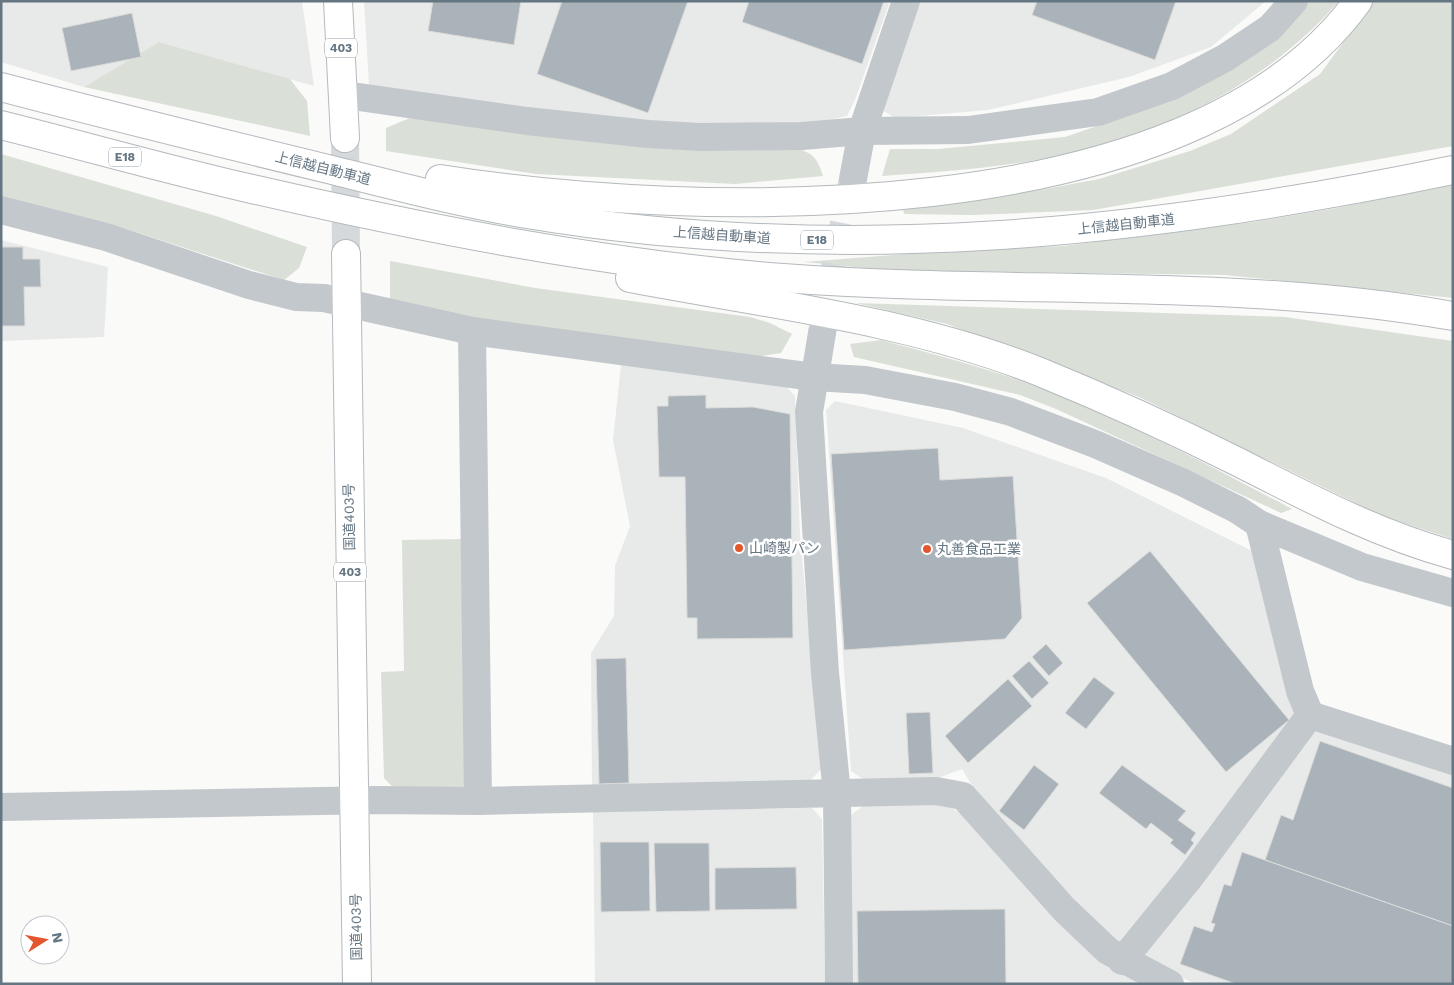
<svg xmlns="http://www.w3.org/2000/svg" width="1454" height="985" font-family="'Work Sans','Noto Sans JP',sans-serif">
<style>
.built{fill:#e8e9e9}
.green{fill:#dadfd7}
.building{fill:#aab3b9;stroke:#dcdcda}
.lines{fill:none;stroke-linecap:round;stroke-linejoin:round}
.minor-tunnel{stroke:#d5d9db;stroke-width:28;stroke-dasharray:28 14;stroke-linecap:butt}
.highway-tunnel{stroke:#d5d9db;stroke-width:28;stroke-dasharray:28 14;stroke-linecap:butt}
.highway-casing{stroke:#b4b9bd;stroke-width:30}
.minor{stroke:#c3c8cc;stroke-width:28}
.highway{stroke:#fff;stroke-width:28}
.poi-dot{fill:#e4572e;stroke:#fff;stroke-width:2}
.labels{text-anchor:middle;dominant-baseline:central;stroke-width:5;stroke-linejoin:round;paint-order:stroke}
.shield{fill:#fff;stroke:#939fa8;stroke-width:1}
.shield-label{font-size:12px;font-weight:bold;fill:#657683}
.street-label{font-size:14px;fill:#657683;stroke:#fff}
.poi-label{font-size:14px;fill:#657683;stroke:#fff;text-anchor:start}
</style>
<rect width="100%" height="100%" fill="#fafaf8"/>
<g class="built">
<path d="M1 1H302L314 86 159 42 84 87 1 62Z"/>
<path d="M364 1H890L855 100 847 116 797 127H646L369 85Z"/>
<path d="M919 1H1266L1211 47 1129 77 988 110 895 118 882 110Z"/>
<path d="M1 240 108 267 104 337 1 341Z"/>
<path d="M621 365 786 386 795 396 800 536 822 768 809 782 592 787 591 653 614 616 615 566 630 526 613 440Z"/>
<path d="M835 401 963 428 1106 478 1252 551 1300 716 1124 948 1057 882 975 790 962 769 938 778 866 781 851 771 826 410Z"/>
<path d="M1312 728 1453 771V984H1195L1135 954Z"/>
<path d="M931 803 952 808 966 817 1143 984H852L851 815 864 805Z"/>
<path d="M812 808 822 819 825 984H595L593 811Z"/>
</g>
<g class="green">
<path d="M1310 1H1339C1262 90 1151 139 1036 160 986 169 933 172 882 176L890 149H938L1065 137 1167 102 1280 37Z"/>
<path d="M1374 1H1453V146L1093 210 973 215 904 214 903 209 1040 190 1099 179 1190 151 1231 134 1320 74Z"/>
<path d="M159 42 290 79 307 101 310 136 84 87Z"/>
<path d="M417 115 793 147C814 154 816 156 823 176L735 184 536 174 386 151V128Z"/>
<path d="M1 154 216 216 307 247 299 268 284 280 123 228 1 199Z"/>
<path d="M1453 182V298L1225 275 884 270 804 262 919 253 1063 246 1254 222 1337 208Z"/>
<path d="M390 261 535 288 750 317 770 323 792 334 781 353 748 358 390 306Z"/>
<path d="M856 303 1285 317 1453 341V539L1384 517 1139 397 947 324Z"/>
<path d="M881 340C940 356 999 371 1055 394 1136 427 1215 468 1292 509L1281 513 1056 409 1020 395 854 357 850 344Z"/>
<path d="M464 539 469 781 462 788 396 790 384 778 381 672 404 671 402 540Z"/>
</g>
<g class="building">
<path d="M433 1H521L514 45 428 31Z"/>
<path d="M562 1H688L648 113 537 74Z"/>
<path d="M749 1H884L862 64 742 22Z"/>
<path d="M1037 1H1176L1155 60 1032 15Z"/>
<path d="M132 13 141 57 71 71 62 28Z"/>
<path d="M1 247H23V259H40L41 287H24L25 326H1Z"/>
<path d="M706 395V408L753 407 790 414 793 638 697 639V618H687L685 477H659L657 406H668V396Z"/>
<path d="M938 448 940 480 1013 476 1022 618 1005 639 844 650 831 454Z"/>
<path d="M1150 551 1289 720 1226 772 1087 603Z"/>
<path d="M1046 644 1063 663 1049 676 1032 657Z"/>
<path d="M626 658 629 783 599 784 596 659Z"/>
<path d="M1029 661 1049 683 1032 699 1012 676Z"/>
<path d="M1094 677 1115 693 1086 729 1065 713Z"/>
<path d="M1008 679 1032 706 968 763 945 736Z"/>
<path d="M930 712 933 773 909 774 906 713Z"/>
<path d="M1320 741 1453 788V926L1265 860 1281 815 1293 820Z"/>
<path d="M1034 765 1059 784 1024 830 999 811Z"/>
<path d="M1122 765 1186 811 1178 820 1196 833 1191 840 1194 843 1185 855 1170 843 1173 840 1151 823 1146 829 1099 793Z"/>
<path d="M600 842H649L650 911 601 912Z"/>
<path d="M654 843H709L710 911 656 912Z"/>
<path d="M1242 852 1453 926V984H1236L1180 964 1194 926 1212 932 1215 924 1211 923 1224 884 1231 886Z"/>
<path d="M796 867 797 909 715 910V868Z"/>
<path d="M1005 909 1006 984H858L857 911Z"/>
</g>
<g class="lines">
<path class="minor-tunnel" d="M822 333 853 179"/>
<path class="highway-tunnel" d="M345 138 346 254"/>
<g class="highway-casing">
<g id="highway">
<path d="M338 1 345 138"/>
<path d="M1 87C111 116 221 143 332 170 396 186 461 203 527 214 839 266 1145 234 1453 170"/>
<path d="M1 125C85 146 168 170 252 189 426 229 604 264 783 278 1005 295 1232 277 1453 316"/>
<path d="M440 179C693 219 1191 233 1358 1"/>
<path d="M346 254 357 984"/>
<path d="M630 278C767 304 909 320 1040 372 1106 399 1172 429 1236 461 1307 497 1376 534 1453 555"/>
</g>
</g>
<g class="minor">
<path d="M345 95 527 121 648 134 700 137 802 136 862 131 968 130 1098 112 1172 86 1225 58 1270 28 1294 1"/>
<path d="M853 179 862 131 906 1"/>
<path d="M1 210 106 237 249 285 296 297 324 298 472 331 814 377 865 380 955 397 1011 412 1095 444 1184 483 1238 510 1259 524 1362 567 1453 593"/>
<path d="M472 331 478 801"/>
<path d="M822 333 809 412 825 673 837 794 839 984"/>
<path d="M1259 524 1300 691 1310 715"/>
<path d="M1310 715 1453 761"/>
<path d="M1 807 376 800 478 801 936 791 963 796 1064 909 1108 951 1170 984"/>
<path d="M1122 961 1191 876 1310 715"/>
</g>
<use href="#highway" class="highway"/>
</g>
<g class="poi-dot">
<circle cx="739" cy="548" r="5"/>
<circle cx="927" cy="549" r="5"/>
</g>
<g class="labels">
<g class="shield">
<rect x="325" y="38.5" width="32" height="19" rx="4"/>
<rect x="109" y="147.5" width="32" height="19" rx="4"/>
<rect x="801" y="230.5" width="32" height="19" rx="4"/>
<rect x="334" y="562.5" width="32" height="19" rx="4"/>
</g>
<g class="shield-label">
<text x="341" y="48">403</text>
<text x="125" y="157">E18</text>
<text x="817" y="240">E18</text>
<text x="350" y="572">403</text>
</g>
<g class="street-label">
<text transform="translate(323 168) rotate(14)">上信越自動車道</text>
<text transform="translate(1126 224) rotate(-6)">上信越自動車道</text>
<text transform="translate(722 235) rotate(4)">上信越自動車道</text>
<text transform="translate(349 517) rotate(-91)">国道403号</text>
<text transform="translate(356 927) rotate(-91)">国道403号</text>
</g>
<g class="poi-label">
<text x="749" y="548">山崎製パン</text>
<text x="937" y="549">丸善食品工業</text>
</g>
</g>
<rect width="1454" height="985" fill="none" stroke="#657683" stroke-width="5"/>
<g transform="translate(45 940) rotate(79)"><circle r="24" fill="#ffffff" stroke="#c1c8cd"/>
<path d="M0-4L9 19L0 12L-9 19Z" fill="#e4572e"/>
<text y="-8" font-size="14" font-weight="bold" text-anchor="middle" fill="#657683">N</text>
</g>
</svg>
